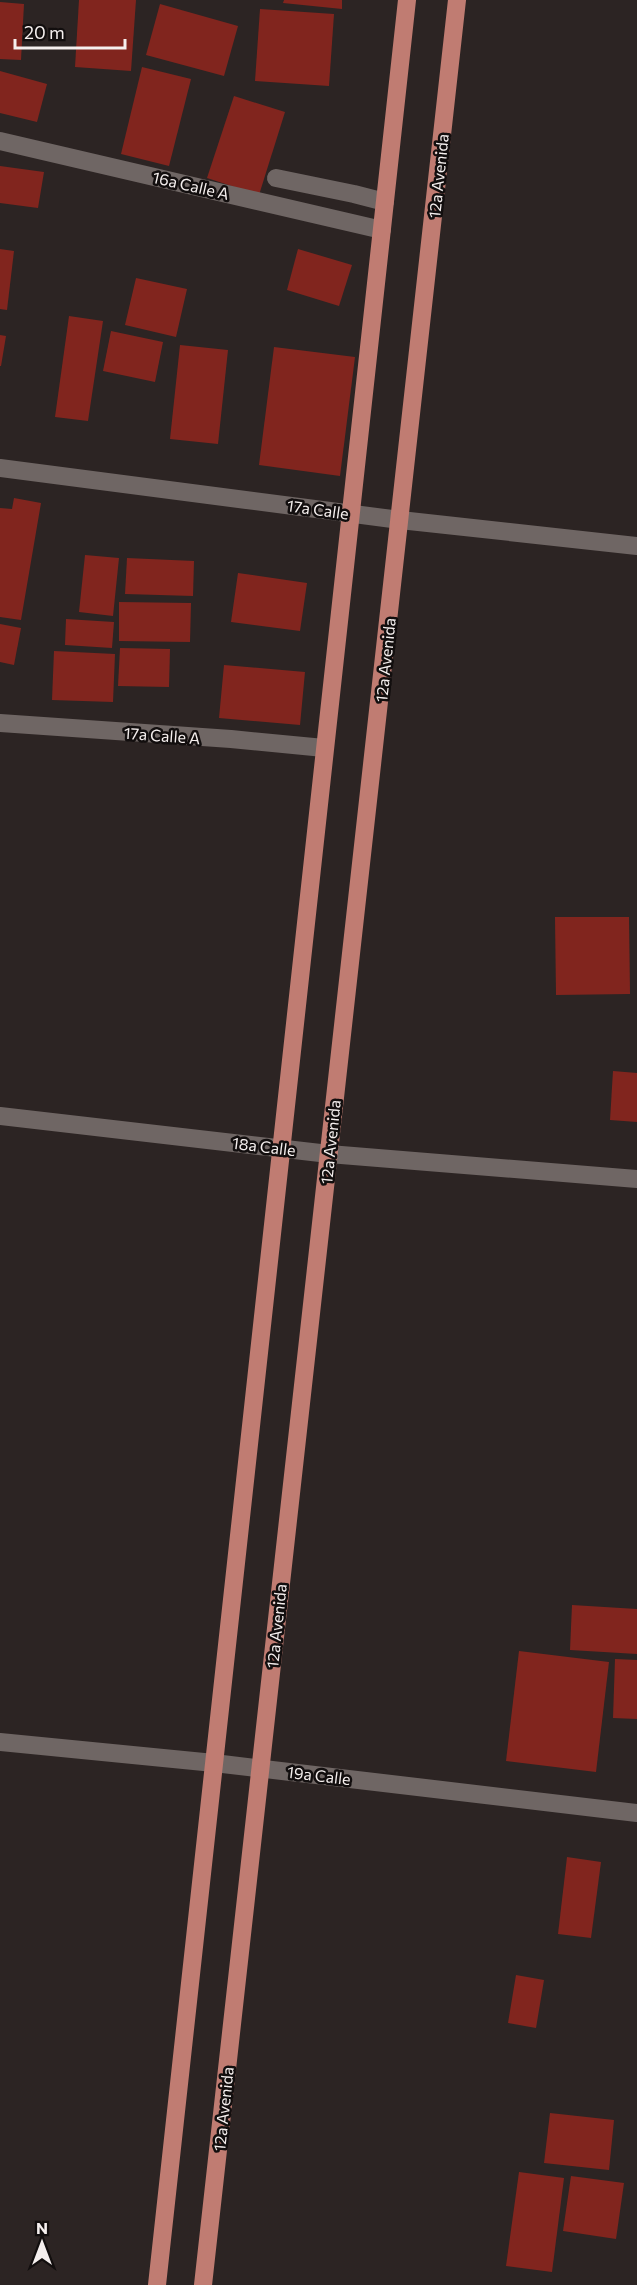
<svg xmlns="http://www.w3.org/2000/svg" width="637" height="2285" font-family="Commissioner,sans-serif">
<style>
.building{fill:#81251e}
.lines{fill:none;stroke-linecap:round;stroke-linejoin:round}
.minor{stroke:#6f6664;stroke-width:18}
.major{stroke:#c07c72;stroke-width:18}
.labels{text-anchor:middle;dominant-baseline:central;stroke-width:5;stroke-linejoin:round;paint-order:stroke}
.street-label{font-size:16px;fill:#f5efee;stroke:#120e0e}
</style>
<rect width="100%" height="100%" fill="#2c2423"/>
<g class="building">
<path d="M79 0H136L131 71 75 67Z"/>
<path d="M284 0H342V9L283 3Z"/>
<path d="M0 2 24 4 21 60 0 59Z"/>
<path d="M160 4 238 26 224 76 146 55Z"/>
<path d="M260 9 334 14 329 86 255 81Z"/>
<path d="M142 67 191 79 169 166 121 154Z"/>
<path d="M0 71 47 84 37 122 0 113Z"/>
<path d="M234 96 285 112 259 195 207 178Z"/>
<path d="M0 166 44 172 38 208 0 203Z"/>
<path d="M0 249 14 251 7 310 0 309Z"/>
<path d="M298 249 352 265 339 306 287 290Z"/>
<path d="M136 278 187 289 176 337 125 325Z"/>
<path d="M69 316 103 321 88 421 55 417Z"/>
<path d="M111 331 163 342 155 382 103 371Z"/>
<path d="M0 335 6 336 1 366H0Z"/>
<path d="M180 345 228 350 218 444 170 439Z"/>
<path d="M274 347 355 357 340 476 259 465Z"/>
<path d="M14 498 41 503 21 620 0 617V508L12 509Z"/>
<path d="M85 555 119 558 113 616 79 612Z"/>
<path d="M127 558 194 561 193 596 125 594Z"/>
<path d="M238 573 307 583 300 631 231 622Z"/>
<path d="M119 602 191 603 190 642 119 641Z"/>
<path d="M66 619 114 622 112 648 65 645Z"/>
<path d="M0 624 21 628 14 665 0 662Z"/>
<path d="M120 648 170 649 169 687 118 686Z"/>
<path d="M54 651 115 654 113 702 52 700Z"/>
<path d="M224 665 305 672 300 725 219 718Z"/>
<path d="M555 917H629L630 994 556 995Z"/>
<path d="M613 1071 637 1073V1122L610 1120Z"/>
<path d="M572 1605 637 1609V1654L570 1650Z"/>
<path d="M519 1651 609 1662 596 1772 506 1761Z"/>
<path d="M615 1659 637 1660V1719L613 1718Z"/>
<path d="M567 1857 601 1862 591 1938 558 1934Z"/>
<path d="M516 1975 544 1980 536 2028 508 2023Z"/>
<path d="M550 2113 614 2120 609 2170 544 2163Z"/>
<path d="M519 2172 564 2178 552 2272 506 2266Z"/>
<path d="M571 2176 624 2183 616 2239 563 2231Z"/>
</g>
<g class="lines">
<g class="minor">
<path d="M0 141 382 230"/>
<path d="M276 178 354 194 385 202"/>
<path d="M0 468 400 520 637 546"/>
<path d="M0 723 231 739 324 748"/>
<path d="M0 1116 329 1154 637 1179"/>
<path d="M0 1742 214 1763 637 1813"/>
</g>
<g class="major">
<path d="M157 2285 407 0"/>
<path d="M203 2285 457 0"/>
</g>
</g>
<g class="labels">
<g class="street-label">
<text transform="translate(438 176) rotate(-84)">12a Avenida</text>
<text transform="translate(191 185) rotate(13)">16a Calle A</text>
<text transform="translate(318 509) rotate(8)">17a Calle</text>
<text transform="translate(385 660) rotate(-84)">12a Avenida</text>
<text transform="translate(162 735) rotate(4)">17a Calle A</text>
<text transform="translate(330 1142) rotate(-84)">12a Avenida</text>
<text transform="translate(264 1146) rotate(7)">18a Calle</text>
<text transform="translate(276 1626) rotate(-84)">12a Avenida</text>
<text transform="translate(319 1775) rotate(7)">19a Calle</text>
<text transform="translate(223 2109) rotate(-84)">12a Avenida</text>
</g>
</g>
<g transform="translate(42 2243)" stroke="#120e0e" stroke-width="4.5" paint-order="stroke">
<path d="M0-4.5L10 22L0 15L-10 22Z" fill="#f5efee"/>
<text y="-9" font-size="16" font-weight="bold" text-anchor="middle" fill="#f5efee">N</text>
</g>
<path d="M15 39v9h110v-9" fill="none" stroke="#f5efee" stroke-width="3"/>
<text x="24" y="39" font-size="18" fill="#f5efee" stroke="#120e0e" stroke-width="4.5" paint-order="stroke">20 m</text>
</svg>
